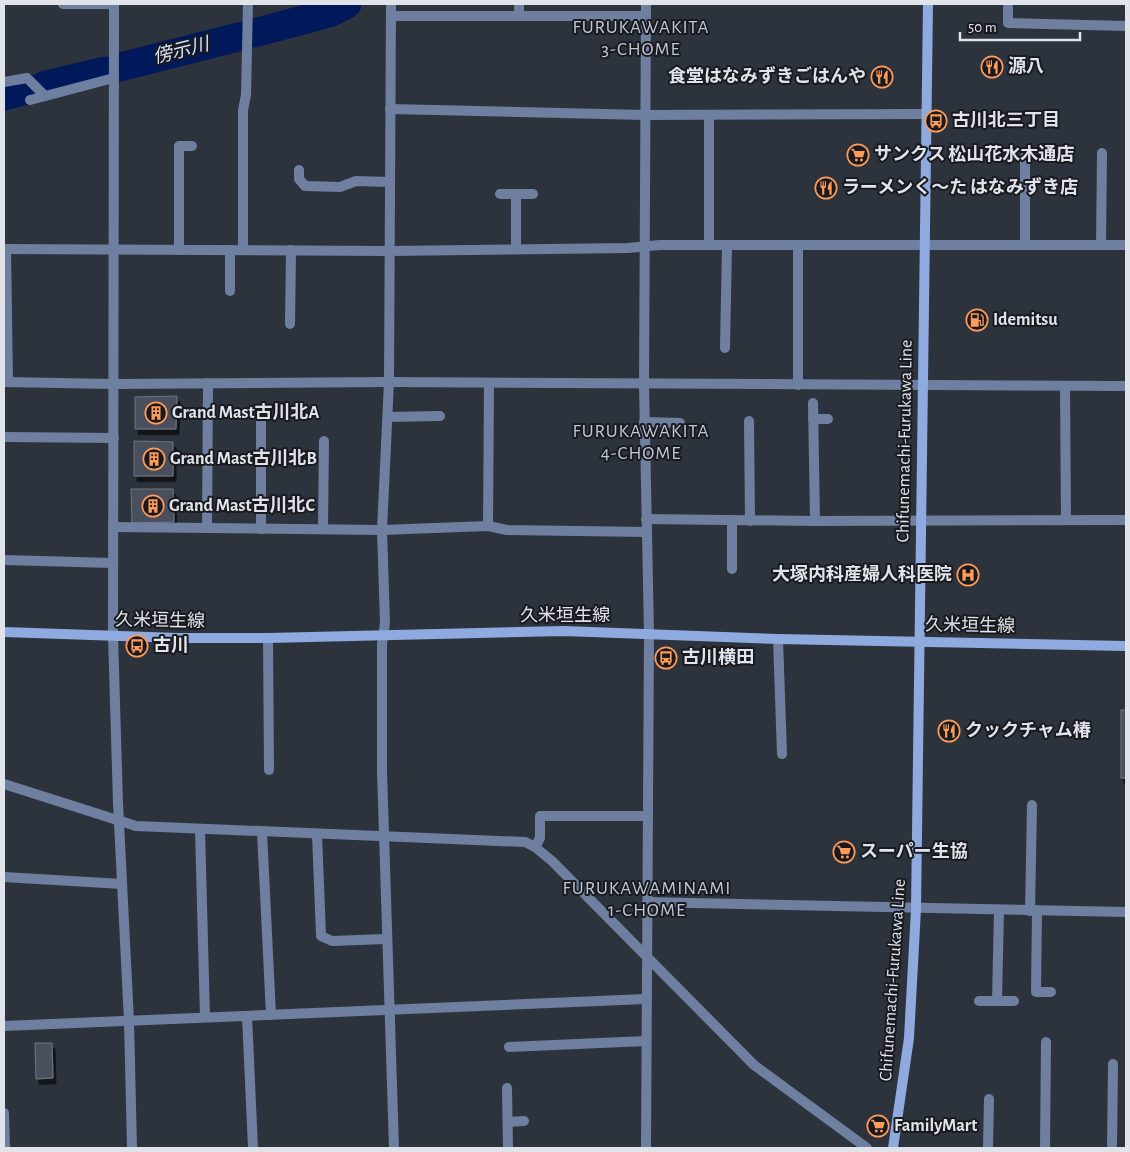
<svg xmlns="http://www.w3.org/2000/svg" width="1130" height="1152" font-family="'Alegreya Sans','Noto Sans JP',sans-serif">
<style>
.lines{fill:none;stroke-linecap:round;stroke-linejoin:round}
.river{stroke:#01185a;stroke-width:29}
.building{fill:#4a505b;stroke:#707682;filter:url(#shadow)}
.street{stroke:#6e7fa0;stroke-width:10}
.secondary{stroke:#8eaade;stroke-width:10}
.labels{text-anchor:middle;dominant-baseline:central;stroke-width:4;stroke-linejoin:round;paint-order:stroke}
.poi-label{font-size:18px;font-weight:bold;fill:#e0e3ea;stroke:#181a1f;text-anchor:start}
.street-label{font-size:18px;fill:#e0e3ea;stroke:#181a1f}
.neighbourhood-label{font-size:19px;letter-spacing:1px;fill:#c0c7d3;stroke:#181a1f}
.water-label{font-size:19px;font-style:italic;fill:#d6e1f6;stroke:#181a1f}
</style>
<defs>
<filter id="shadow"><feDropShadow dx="3" dy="5.5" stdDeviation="0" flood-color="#0009"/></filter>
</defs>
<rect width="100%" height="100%" fill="#2d333d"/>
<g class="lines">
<g class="river">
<path d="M254 33 329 13 347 4"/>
<path d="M120 67 242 36"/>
<path d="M45 85 105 71"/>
<path d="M4 96 30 89"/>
</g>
</g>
<g class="building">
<path d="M177 396 176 429H135V397Z"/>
<path d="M134 441 173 442V476H134Z"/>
<path d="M131 489H173L174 522 132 523Z"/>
<rect x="1121" y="710" width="5" height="68"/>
<path d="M35 1043H52L53 1078 36 1079Z"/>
</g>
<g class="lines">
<g class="street">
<path d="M63 4H114"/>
<path d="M114 4 113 636 118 803 129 1021 132 1148"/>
<path d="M391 4 389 382 382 530 385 623 382 644V771L394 1148"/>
<path d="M646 4 644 384 649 633 646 1148"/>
<path d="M1008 4V23L1126 26"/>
<path d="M391 16H645"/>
<path d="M519 16V4"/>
<path d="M4 82 27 78 45 96"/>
<path d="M30 100 114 78"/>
<path d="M390 109 645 115 926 114"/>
<path d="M709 115V245"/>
<path d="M1025 157V245"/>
<path d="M299 170V179L305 186 340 187 356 181 389 182"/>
<path d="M500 194H533"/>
<path d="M516 194V249"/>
<path d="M1101 245 1102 153"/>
<path d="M4 249 389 251 628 248 660 245H1126"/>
<path d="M6 249 8 382"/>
<path d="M179 250V146H192"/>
<path d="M230 250V291"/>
<path d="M243 250V110L246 95 248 4"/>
<path d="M290 324 291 250"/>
<path d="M725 348 727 245"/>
<path d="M4 382 114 384 389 382 1126 386"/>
<path d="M798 385V246"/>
<path d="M1065 386 1066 520"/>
<path d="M813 403 815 521"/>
<path d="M388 417 440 416"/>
<path d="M813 419H828"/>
<path d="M749 421 750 521"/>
<path d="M261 422V529"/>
<path d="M644 422 680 423"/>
<path d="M4 437 114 438"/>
<path d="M646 519 815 521 1126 520"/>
<path d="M488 526 489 383"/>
<path d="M113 527 382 530 488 526 507 530 646 532"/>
<path d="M207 528 208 383"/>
<path d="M323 529 324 441"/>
<path d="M4 560 113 563"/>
<path d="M732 569V521"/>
<path d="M268 638 269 770"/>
<path d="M778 639 782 754"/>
<path d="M4 784 136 826 525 842 535 847 552 861 754 1065 867 1148"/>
<path d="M200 830 205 1017"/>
<path d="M262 832 271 1015"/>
<path d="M317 834 321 936 332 941 386 939"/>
<path d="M535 847 540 838V816H648"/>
<path d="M4 877 122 884"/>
<path d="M647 902 1126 912"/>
<path d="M1030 911 1032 805"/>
<path d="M1037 911 1036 992H1051"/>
<path d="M979 1001H1014"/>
<path d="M997 1001 999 910"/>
<path d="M247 1016 253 1148"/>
<path d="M4 1026 646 999"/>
<path d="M509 1047 646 1041"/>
<path d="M507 1088 508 1148"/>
<path d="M4 1113 5 1148"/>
<path d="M508 1122 524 1121"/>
<path d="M988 1148 989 1099"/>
<path d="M1045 1148 1046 1042"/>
<path d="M1112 1148 1113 1064"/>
</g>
<g class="secondary">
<path d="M4 632 178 638H268L564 631 778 639 1126 646"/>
<path d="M893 1148 909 1038 916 909 928 4"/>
</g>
</g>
<defs>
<g id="restaurant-ring" transform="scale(1.125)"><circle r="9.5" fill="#181a1f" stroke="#fe9b58" stroke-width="1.5"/><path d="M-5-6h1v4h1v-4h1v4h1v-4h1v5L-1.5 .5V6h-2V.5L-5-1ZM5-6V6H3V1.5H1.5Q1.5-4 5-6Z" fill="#fe9b58"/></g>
<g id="bus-ring" transform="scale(1.125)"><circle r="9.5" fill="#181a1f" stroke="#fe9b58" stroke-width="1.5"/><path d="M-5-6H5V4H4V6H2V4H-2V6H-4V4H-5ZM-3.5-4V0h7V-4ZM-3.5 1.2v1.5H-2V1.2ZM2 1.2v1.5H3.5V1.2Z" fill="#fe9b58"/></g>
<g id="supermarket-ring" transform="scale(1.125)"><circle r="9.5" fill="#181a1f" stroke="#fe9b58" stroke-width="1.5"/><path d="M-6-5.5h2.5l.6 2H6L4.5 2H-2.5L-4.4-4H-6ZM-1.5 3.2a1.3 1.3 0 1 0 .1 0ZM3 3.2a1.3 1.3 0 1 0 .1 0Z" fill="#fe9b58"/></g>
<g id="fuel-ring" transform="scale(1.125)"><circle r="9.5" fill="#181a1f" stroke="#fe9b58" stroke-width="1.5"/><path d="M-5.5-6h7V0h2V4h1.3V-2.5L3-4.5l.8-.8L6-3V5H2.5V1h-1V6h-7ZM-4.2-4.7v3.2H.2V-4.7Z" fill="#fe9b58"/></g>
<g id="building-ring" transform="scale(1.125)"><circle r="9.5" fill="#181a1f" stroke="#fe9b58" stroke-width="1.5"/><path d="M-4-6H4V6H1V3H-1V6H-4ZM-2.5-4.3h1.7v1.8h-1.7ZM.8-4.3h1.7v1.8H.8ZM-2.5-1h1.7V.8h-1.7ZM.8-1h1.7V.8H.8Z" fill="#fe9b58"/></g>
<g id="hospital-ring" transform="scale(1.125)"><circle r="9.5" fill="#181a1f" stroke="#fe9b58" stroke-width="1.5"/><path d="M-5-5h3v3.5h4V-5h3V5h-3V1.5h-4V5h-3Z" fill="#fe9b58"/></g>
</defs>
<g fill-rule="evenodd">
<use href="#restaurant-ring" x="992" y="67"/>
<use href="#restaurant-ring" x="882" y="77"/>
<use href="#bus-ring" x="936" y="121"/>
<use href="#supermarket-ring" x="858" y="155"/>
<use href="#restaurant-ring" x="826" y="188"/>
<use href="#fuel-ring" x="977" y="320"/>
<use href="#building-ring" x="156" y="413"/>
<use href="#building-ring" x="154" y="459"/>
<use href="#building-ring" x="153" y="506"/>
<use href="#hospital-ring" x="968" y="575"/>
<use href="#bus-ring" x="137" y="646"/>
<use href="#bus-ring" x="666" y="658"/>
<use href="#restaurant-ring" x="949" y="731"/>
<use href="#supermarket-ring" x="844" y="852"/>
<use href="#supermarket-ring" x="878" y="1126"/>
</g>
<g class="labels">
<g class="poi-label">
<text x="1008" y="67">源八</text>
<text x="866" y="77" text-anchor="end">食堂はなみずきごはんや</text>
<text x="952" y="121">古川北三丁目</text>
<text x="874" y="155">サンクス 松山花水木通店</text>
<text x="842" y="188">ラーメンく～た はなみずき店</text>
<text x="993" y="320">Idemitsu</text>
<text x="172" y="413">Grand Mast古川北A</text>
<text x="170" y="459">Grand Mast古川北B</text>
<text x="169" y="506">Grand Mast古川北C</text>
<text x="952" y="575" text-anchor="end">大塚内科産婦人科医院</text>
<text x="153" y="646">古川</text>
<text x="682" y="658">古川横田</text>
<text x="965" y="731">クックチャム椿</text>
<text x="860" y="852">スーパー生協</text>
<text x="894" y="1126">FamilyMart</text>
</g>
<g class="street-label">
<text transform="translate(905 441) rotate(-89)">Chifunemachi-Furukawa Line</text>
<text x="565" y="616">久米垣生線</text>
<text transform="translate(160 621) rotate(1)">久米垣生線</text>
<text transform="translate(970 626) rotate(1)">久米垣生線</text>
<text transform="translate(893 980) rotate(-86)">Chifunemachi-Furukawa Line</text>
</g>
<g class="neighbourhood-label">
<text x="641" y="27">FURUKAWAKITA<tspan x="641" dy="22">3-CHOME</tspan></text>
<text x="641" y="431">FURUKAWAKITA<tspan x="641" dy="22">4-CHOME</tspan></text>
<text x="647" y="888">FURUKAWAMINAMI<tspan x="647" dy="22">1-CHOME</tspan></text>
</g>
<g class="water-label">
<text transform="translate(181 51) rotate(-14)">傍示川</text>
</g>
</g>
<rect width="1130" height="1152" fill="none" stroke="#e0e3ea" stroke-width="10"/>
<path d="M960 32v8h120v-8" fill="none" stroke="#e0e3ea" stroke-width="2.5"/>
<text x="968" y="32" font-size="15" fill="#e0e3ea" stroke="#181a1f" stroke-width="4" paint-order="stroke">50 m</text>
</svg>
